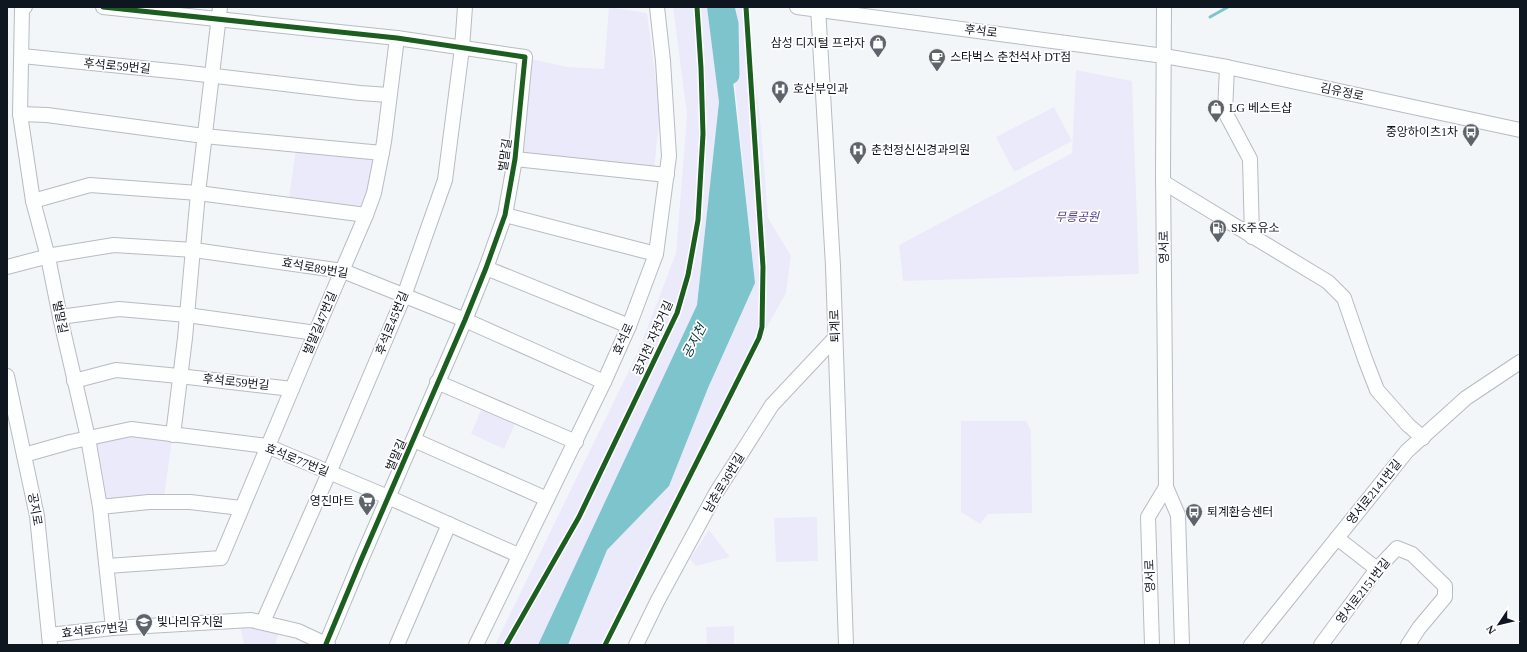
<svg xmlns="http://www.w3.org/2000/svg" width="1527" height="652" font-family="'Times New Roman','Noto Sans KR',serif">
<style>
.green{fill:#ebeafb}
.water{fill:#7ec4cc}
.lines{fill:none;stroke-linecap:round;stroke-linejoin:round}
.stream{stroke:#7ec4cc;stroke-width:3}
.river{stroke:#7ec4cc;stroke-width:19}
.minor-casing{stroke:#b6bcc1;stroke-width:16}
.minor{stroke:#fdfefe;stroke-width:14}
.cycleway-casing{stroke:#fff;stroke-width:8}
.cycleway{stroke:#1b5e20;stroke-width:5}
.labels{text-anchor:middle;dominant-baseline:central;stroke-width:3.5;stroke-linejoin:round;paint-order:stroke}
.street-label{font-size:12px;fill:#0e161f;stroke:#fff}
.poi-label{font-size:12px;fill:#0e161f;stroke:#fff;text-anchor:start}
.park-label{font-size:12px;font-style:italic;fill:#53418e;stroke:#fff}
.water-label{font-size:13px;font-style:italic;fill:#003035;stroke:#fff}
</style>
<rect width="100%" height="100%" fill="#f3f6f9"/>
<g class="green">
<path d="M609 7 647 13 660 111 654 172 523 153 531 59 567 67 604 69Z"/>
<path d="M673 7H707L719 102 697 305 538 645H495L638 352 676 253 687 115Z"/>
<path d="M727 7H747L761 129 768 218 791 256 786 293 713 424 602 645H568L607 550 669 486 708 388 755 283Z"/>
<path d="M1076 70 1132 81 1139 274 903 281 899 245 1072 153Z"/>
<path d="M1054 107 1072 141 1014 172 996 137Z"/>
<path d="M296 148 375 157 364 210 289 198Z"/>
<path d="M481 410 515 424 504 449 471 434Z"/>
<path d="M961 421H1026L1031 430 1032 513 988 514 980 524 961 512Z"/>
<path d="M139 431 172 439 164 498 135 497 106 499 93 438Z"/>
<path d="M817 517 818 561 776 562 774 518Z"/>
<path d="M709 530 730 557 696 566 690 559Z"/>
<path d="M239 621 282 624 275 645H244Z"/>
<path d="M734 626V645H707L706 627Z"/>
</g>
<path class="water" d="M707 7H725L755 283 708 388 669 486 607 550 568 645H538L697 305 719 102Z"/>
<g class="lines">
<path class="stream" d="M1210 17 1228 7"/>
<path class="river" d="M725 7 729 24 730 75"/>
<g class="minor-casing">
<g id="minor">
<path d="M25 7 22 9 20 114 33 201 48 257 60 317 88 438 100 507 113 628"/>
<path d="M103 7 397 38 525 57 515 159 505 215 486 268 465 320 361 560 326 644"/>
<path d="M797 7 1164 56 1227 67 1520 130"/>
<path d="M818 7 833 266 846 645"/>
<path d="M1164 7 1163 172 1166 487 1178 515 1182 645"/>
<path d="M22 56 181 72 360 93 389 95"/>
<path d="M1227 67 1225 112 1250 159 1252 237"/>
<path d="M20 114 47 115 204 136 382 153"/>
<path d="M515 159 667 175"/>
<path d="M1163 182 1328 282 1344 298 1365 359 1377 390 1408 425 1423 438"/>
<path d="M33 201 90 185 198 193 366 215"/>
<path d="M505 215 656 254"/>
<path d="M7 267 53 255 114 245 194 250 343 271 465 320 604 382"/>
<path d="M486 268 629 326"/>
<path d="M60 317 119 309 187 315 316 333"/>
<path d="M7 376 37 516 50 645"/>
<path d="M74 381 116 370 179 376 292 389"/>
<path d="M437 382 576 442"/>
<path d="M173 435 185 338 198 193 220 7"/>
<path d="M414 440 547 499"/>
<path d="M24 455 70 442 131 429 267 446 388 497 518 555"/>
<path d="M100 507 149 502H190L241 508"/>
<path d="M1337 538 1377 569"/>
<path d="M107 566 221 558 323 315 366 215 374 193 384 142 397 38"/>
<path d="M263 622 329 473 404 296 445 180 462 48 465 7"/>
<path d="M49 635 113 628 251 620 298 631 328 645"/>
<path d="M397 645 449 524"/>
<path d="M476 645 604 382 629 326 656 254 669 156 663 61 657 7"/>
<path d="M636 645 658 600 716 493 772 405 835 338"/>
<path d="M1152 645 1148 517 1166 487"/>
<path d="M1251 645 1407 451 1466 398 1520 362"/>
<path d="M1321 645 1377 569 1397 548 1412 554 1445 586V597L1419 628 1408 645"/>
</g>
</g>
<use href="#minor" class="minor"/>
<g class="cycleway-casing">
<g id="cycleway">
<path d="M103 7 397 38 525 57 515 159 505 215 486 268 465 320 361 560 326 644"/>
<path d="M506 645 579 517 677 313 688 275 698 220 703 134 701 68 697 7"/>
<path d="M605 645 759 338 762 327 763 267 746 7"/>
</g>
</g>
<use href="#cycleway" class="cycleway"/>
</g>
<defs>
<g id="shop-pin" transform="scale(0.9)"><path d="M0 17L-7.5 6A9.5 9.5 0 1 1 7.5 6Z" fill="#5e646b" stroke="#fff"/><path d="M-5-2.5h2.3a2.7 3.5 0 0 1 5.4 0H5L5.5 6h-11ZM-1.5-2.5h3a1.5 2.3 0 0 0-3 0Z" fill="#fff"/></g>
<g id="cafe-pin" transform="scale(0.9)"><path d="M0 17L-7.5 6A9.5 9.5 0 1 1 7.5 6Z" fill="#5e646b" stroke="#fff"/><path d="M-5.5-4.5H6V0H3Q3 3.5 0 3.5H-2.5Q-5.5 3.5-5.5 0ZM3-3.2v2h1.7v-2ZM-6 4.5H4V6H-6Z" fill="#fff"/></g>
<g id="hospital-pin" transform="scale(0.9)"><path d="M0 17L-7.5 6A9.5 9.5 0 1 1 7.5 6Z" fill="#5e646b" stroke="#fff"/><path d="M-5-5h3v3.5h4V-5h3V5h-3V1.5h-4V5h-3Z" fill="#fff"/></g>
<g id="bus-pin" transform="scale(0.9)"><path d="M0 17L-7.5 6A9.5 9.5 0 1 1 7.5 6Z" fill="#5e646b" stroke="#fff"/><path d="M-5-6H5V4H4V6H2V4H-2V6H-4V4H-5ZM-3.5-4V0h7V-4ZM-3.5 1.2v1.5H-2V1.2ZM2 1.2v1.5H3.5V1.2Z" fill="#fff"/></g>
<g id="fuel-pin" transform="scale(0.9)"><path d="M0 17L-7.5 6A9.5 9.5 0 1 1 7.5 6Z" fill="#5e646b" stroke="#fff"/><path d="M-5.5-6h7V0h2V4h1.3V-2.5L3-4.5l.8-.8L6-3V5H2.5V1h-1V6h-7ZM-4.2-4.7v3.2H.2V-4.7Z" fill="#fff"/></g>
<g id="supermarket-pin" transform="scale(0.9)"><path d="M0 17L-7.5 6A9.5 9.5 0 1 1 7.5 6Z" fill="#5e646b" stroke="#fff"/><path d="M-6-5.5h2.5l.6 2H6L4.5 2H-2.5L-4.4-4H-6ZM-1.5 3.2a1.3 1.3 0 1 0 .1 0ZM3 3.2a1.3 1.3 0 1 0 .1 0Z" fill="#fff"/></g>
<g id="school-pin" transform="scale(0.9)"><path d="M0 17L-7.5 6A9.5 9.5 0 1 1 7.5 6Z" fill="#5e646b" stroke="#fff"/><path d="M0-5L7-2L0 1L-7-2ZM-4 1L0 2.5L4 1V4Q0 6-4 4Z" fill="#fff"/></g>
</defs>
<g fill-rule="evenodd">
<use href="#shop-pin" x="878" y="43"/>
<use href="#cafe-pin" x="937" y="57"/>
<use href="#hospital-pin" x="780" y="89"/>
<use href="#shop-pin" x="1216" y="108"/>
<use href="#bus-pin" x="1471" y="132"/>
<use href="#hospital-pin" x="858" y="150"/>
<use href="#fuel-pin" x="1218" y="228"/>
<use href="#supermarket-pin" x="367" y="501"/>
<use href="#bus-pin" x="1194" y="512"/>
<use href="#school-pin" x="144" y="622"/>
</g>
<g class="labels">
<g class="street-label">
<text transform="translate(981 31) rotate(7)">후석로</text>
<text transform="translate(117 66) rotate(5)">후석로59번길</text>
<text transform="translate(1342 92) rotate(12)">김유정로</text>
<text transform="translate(505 155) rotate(-82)">벌말길</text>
<text transform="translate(1164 247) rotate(-91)">영서로</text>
<text transform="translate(315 268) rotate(10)">효석로89번길</text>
<text transform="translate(60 317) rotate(78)">벌말길</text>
<text transform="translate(320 323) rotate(-67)">벌말길47번길</text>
<text transform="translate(392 323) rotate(-68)">후석로45번길</text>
<text transform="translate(835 326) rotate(-92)">퇴계로</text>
<text transform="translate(653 338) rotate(-66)">공지천 자전거길</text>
<text transform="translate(623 339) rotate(-66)">효석로</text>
<text transform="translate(236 382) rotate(6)">후석로59번길</text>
<text transform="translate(396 455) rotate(-66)">벌말길</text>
<text transform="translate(297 460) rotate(22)">효석로77번길</text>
<text transform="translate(724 483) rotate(-59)">남춘로36번길</text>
<text transform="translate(1374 492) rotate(-51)">영서로2141번길</text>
<text transform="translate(35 509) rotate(80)">공지로</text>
<text transform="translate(1150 576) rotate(-92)">영서로</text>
<text transform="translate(1363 591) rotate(-52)">영서로2151번길</text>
<text transform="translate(95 630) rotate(-6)">효석로67번길</text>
</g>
<g class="poi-label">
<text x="865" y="43" text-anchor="end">삼성 디지털 프라자</text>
<text x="950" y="57">스타벅스 춘천석사 DT점</text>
<text x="793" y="89">호산부인과</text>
<text x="1229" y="108">LG 베스트샵</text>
<text x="1458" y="132" text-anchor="end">중앙하이츠1차</text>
<text x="871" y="150">춘천정신신경과의원</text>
<text x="1231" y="228">SK주유소</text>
<text x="354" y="501" text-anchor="end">영진마트</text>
<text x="1207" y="512">퇴계환승센터</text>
<text x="157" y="622">빛나리유치원</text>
</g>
<g class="park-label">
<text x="1077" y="217">무릉공원</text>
</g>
<g class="water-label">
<text transform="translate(694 341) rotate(-62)">공지천</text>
</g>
</g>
<rect width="1527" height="652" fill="none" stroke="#0e161f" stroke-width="16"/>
<g transform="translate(1499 624) rotate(235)" stroke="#ffffff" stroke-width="3" paint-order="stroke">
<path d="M0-3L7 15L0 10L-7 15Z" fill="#0e161f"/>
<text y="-6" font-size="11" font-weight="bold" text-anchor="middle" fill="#0e161f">N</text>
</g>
</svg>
